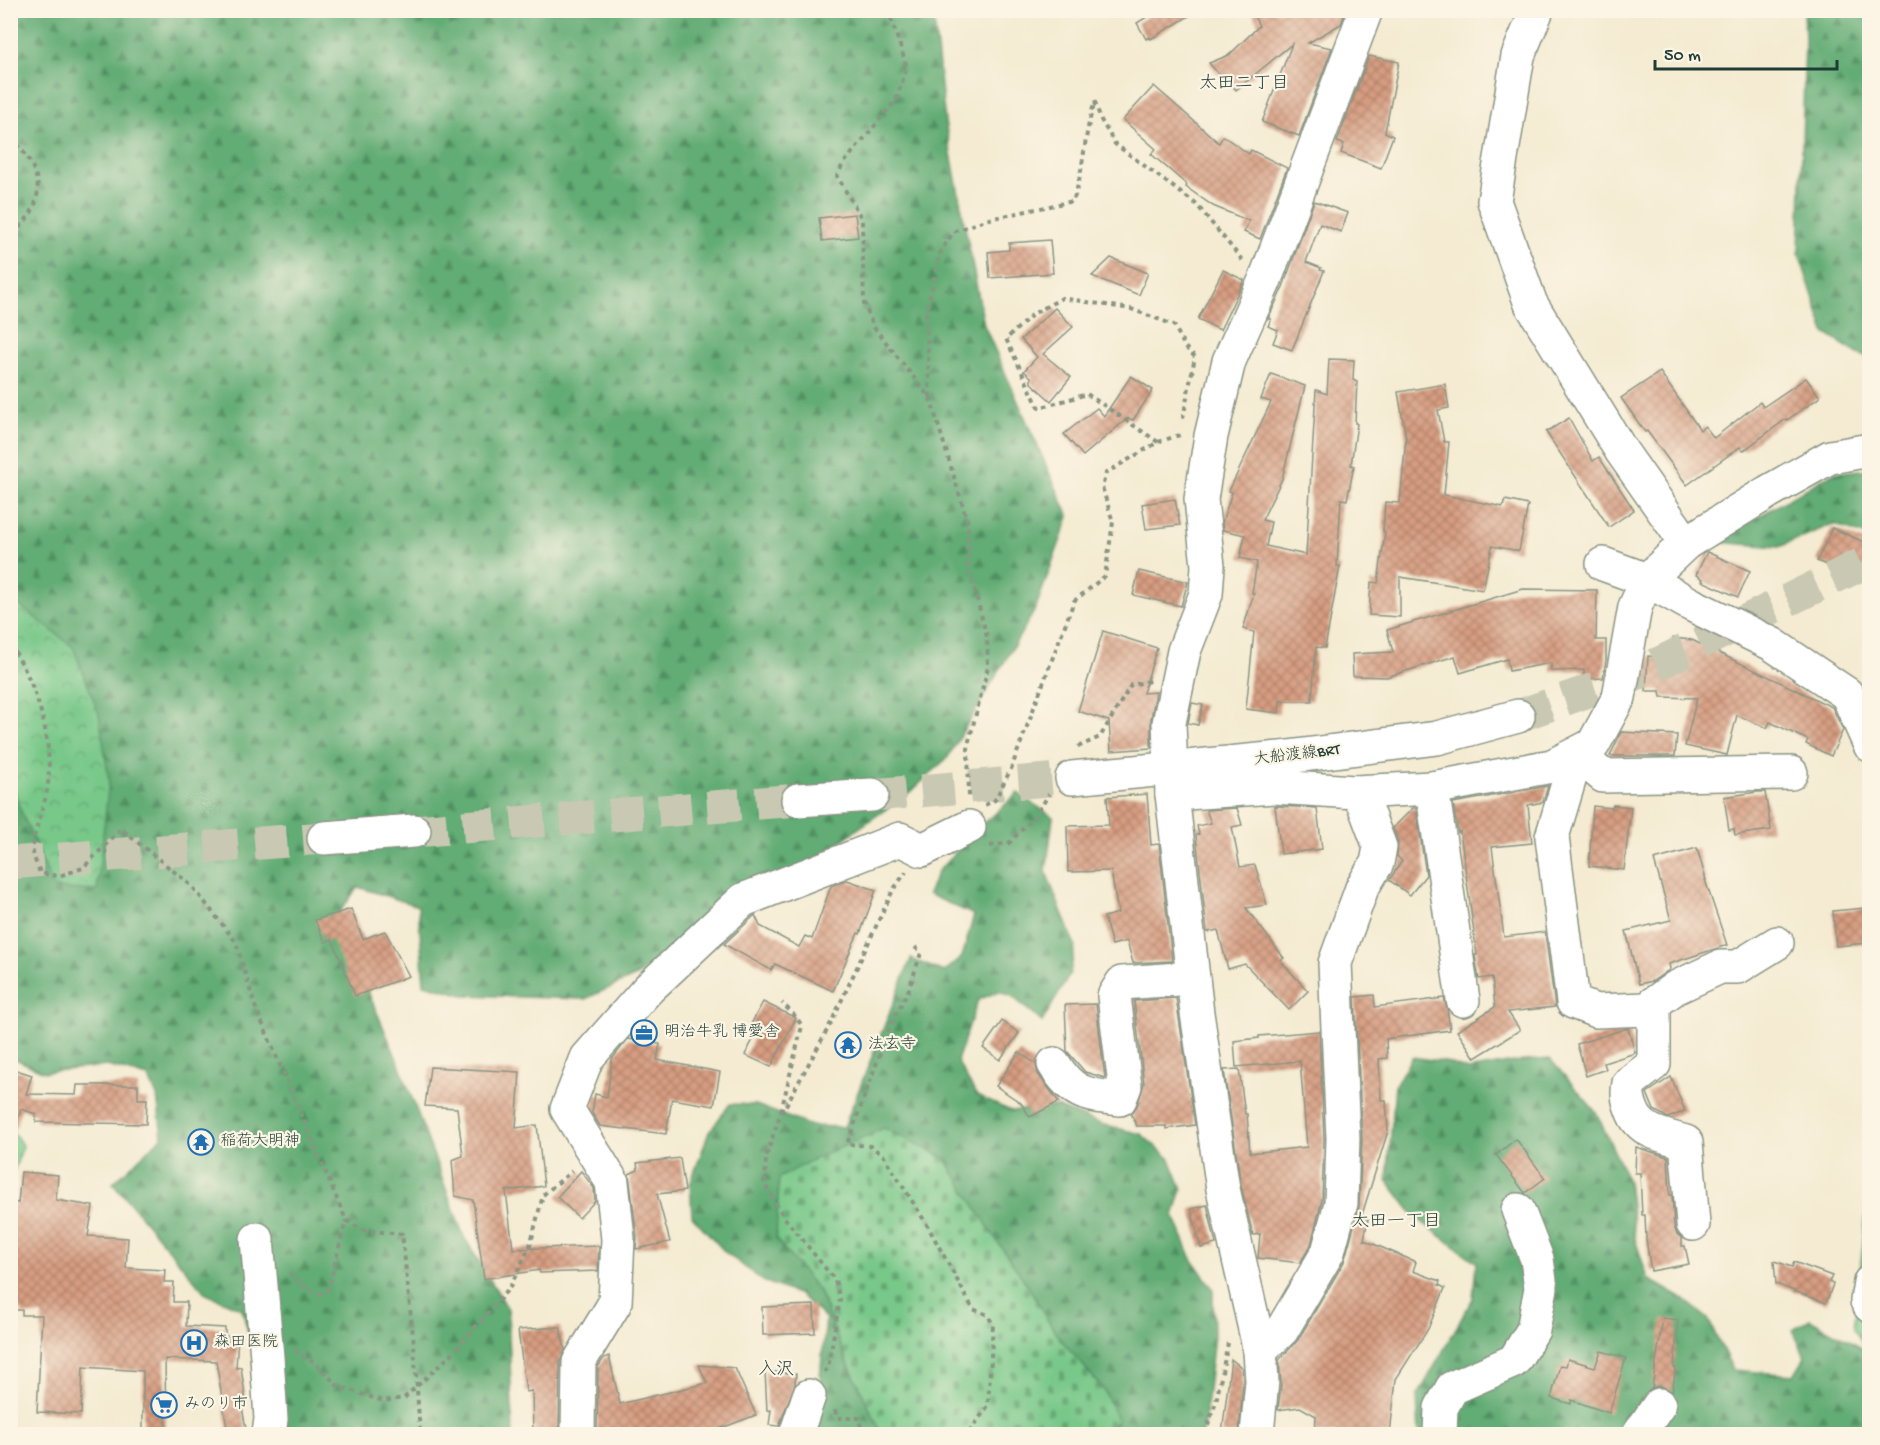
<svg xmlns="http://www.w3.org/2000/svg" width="1880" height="1445" font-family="'Gochi Hand','Klee One',sans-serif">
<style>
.forest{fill:url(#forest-firs);stroke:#407454;stroke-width:1.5}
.cemetery{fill:url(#cemetery-stones);stroke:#4c825e;stroke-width:1.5}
.park{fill:url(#park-crowns);stroke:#4c825e;stroke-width:1.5}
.building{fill:url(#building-cross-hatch)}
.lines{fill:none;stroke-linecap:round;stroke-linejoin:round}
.minor-tunnel{stroke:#c9c8b2;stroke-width:33;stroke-dasharray:33 16;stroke-linecap:butt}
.minor-casing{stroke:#8a9483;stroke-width:36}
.path{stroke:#8a9483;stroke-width:4;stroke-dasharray:4.5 4.5;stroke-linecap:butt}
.minor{stroke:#fff;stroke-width:33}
.labels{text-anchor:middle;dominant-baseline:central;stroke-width:4.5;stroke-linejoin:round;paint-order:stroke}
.street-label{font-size:16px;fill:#1f3d34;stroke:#fcf5e5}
.poi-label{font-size:16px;fill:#1f3d34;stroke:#fcf5e5;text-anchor:start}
.neighbourhood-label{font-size:18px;fill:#1f3d34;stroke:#fcf5e5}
</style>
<defs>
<pattern id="forest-firs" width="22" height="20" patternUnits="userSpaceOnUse" patternTransform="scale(1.5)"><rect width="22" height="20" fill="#62ac75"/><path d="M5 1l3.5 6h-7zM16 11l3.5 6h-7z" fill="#508d61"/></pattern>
<pattern id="cemetery-stones" width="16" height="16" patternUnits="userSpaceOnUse" patternTransform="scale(1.5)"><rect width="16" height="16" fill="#78c889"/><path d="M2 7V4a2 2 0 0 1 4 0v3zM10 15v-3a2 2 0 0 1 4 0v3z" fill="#62a471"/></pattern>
<pattern id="park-crowns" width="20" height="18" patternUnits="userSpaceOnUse" patternTransform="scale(1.5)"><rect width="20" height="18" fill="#78c889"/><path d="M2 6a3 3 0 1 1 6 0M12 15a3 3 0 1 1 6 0" fill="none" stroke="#62a471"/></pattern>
<pattern id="building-cross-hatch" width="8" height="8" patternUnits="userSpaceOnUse" patternTransform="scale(1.5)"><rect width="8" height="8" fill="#d79d81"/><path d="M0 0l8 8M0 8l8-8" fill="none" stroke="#ae816a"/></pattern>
</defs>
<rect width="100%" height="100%" fill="#fcf5e5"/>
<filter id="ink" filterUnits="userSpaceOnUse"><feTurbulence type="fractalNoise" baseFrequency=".0167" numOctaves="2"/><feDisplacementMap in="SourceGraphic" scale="12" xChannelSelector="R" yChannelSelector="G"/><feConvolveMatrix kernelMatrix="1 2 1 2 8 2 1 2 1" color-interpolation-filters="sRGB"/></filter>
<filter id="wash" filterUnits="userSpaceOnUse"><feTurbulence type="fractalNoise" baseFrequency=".008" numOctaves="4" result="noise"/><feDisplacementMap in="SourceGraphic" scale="24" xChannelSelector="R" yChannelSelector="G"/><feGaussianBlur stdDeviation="1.35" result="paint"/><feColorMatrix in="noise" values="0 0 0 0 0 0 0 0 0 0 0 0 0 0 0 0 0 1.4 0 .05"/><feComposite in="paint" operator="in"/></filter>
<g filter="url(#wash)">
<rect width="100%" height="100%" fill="#f4ebd2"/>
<g class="forest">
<path d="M11 11H933L945 122 984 325 1069 517 1035 610 948 757 913 790 808 864 706 918 638 975 585 999 464 995 424 984 418 906 358 887 336 917 400 1066 464 1237 508 1309 513 1434H261L256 1361 242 1309 206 1294 113 1183 162 1137 157 1096 148 1077 107 1066 44 1072 11 1057Z"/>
<path d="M1804 11H1869V358L1858 354 1825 333 1799 254 1805 40Z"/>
<path d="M1869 469V537L1833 524 1779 547 1715 542 1833 473Z"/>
<path d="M1018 793 1053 817 1046 872 1075 946 1070 974 1042 1022 1012 996 999 991 978 1000 957 1061 977 1096 1011 1111 1056 1107 1104 1125 1141 1134 1170 1159 1182 1189 1174 1216 1192 1259 1213 1289 1214 1336 1203 1434H1108L1117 1420 1104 1390 1056 1334 1028 1286 997 1241 776 1239 819 1291 846 1359 882 1434H814L826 1319 800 1295 763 1281 725 1252 692 1216 690 1184 709 1132 730 1104 756 1105 811 1126 844 1127 911 959 944 972 962 957 974 915 928 894 938 871 977 830Z"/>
<path d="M1412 1057 1446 1062 1468 1070 1513 1062 1550 1059 1596 1112 1628 1181 1635 1239 1648 1279 1685 1300 1708 1319 1733 1370 1794 1375 1805 1357 1793 1330 1810 1319 1869 1352V1434H1419L1417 1397 1473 1298 1476 1262 1415 1217 1387 1180 1395 1085Z"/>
</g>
<path class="cemetery" d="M884 1128 945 1158 997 1241 1028 1286 1056 1334 1104 1390 1117 1420 1108 1434H882L846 1359 819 1291 776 1239 779 1178 810 1161Z"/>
<g class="park">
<path d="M11 599 73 647 99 714 109 781 97 891 54 888 19 806 11 781Z"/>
<path d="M11 1129 23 1146 11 1179Z"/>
<path d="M1869 1187V1356L1854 1328Z"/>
</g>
<g id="blocks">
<g class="building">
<path d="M1158 10H1199L1151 39 1150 37 1146 39 1137 23Z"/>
<path d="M1251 10H1346L1341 24 1308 43 1332 48 1299 136 1262 122 1292 44 1236 90 1228 81 1226 83 1209 63 1229 55 1259 26Z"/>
<path d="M1369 56 1399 62 1385 132 1393 136 1381 168 1341 153 1344 144 1337 142Z"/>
<path d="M1154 86 1219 143 1223 136 1249 154 1251 150 1287 168 1260 239 1244 232 1249 221 1213 206 1186 187 1187 185 1151 154 1156 149 1123 120Z"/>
<path d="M1314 201 1348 213 1341 232 1320 224 1306 262 1321 268 1320 270 1324 271 1292 350 1273 343 1278 330 1268 326 1271 319H1268L1283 287Z"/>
<path d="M855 214 858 237 822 241 819 218Z"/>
<path d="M1050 240 1053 273 990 278 988 252 1009 250V243Z"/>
<path d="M1111 258 1148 273 1139 295 1092 276Z"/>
<path d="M1223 270 1244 280 1220 330 1198 319Z"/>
<path d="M1055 308 1073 327 1043 354 1071 377 1051 401 1031 383V377L1024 371 1037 357 1021 339Z"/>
<path d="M1329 359 1354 360 1353 380 1357 382 1355 423 1357 424 1351 465 1354 466 1347 500 1341 499 1337 566H1340L1325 648 1316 647 1312 701H1280L1279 713 1246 709 1254 632 1243 629 1254 593H1252L1257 562 1240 558 1245 535 1223 530 1222 523 1232 492 1229 491 1271 402 1261 399 1271 374 1305 386 1282 479 1262 520 1271 522 1266 546 1306 555 1316 390 1327 394Z"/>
<path d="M1660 372 1700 430 1705 426 1714 438 1760 402 1763 407 1806 378 1820 397 1787 420 1786 419 1743 451 1740 447 1687 485 1647 431 1645 432 1621 398Z"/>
<path d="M1131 376 1153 390 1133 420 1128 418 1083 456 1064 434 1097 408 1104 416Z"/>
<path d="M1445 384 1449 408 1438 410 1444 442H1449L1444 495 1503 507 1505 500 1528 505 1519 551 1492 546 1483 590 1400 577V617L1369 615 1371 582 1378 583 1385 532 1383 531 1385 502 1400 503 1406 438 1398 392Z"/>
<path d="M1569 418 1593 461 1599 457 1634 510 1609 527 1546 432Z"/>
<path d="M1175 499 1180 525 1146 529 1142 504Z"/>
<path d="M1832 528 1869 544V556L1859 579 1817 561Z"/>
<path d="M1707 552 1750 571 1738 597 1702 581 1703 579 1696 575Z"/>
<path d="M1139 571 1188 582 1181 606 1133 595Z"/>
<path d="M1523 589 1597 590 1596 640H1606V660L1603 678 1584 679V670L1551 671V663L1509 671 1507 659 1460 673 1455 656 1387 677 1353 676 1352 654 1393 652 1387 630Z"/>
<path d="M1103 631 1157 648 1143 693 1156 692 1151 719V748L1111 751 1109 721 1078 711Z"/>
<path d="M1673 638 1692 640 1832 707 1843 730 1831 756 1806 744 1808 740 1770 722 1767 728 1737 715 1727 755 1685 746 1697 698 1661 697 1660 691H1646L1648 656 1672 659Z"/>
<path d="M1192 703 1203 705 1198 725 1188 723Z"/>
<path d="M1621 732 1677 735 1675 756H1610Z"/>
<path d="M1548 786 1543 802 1528 805 1532 843 1492 847 1504 937 1545 932 1555 1007 1508 1012 1520 1030 1475 1058 1457 1031 1495 1007 1492 977 1479 979 1475 955H1477L1460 831 1458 833 1453 803Z"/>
<path d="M1757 792H1765L1771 830 1735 835 1734 829 1729 830 1724 797Z"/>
<path d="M1147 794 1151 845 1159 844 1172 961 1133 963 1127 941 1112 945 1104 917 1118 913 1111 871 1068 872 1067 826 1109 825 1107 797Z"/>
<path d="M1613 805 1631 807 1624 870 1589 866 1593 806 1612 808Z"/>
<path d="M1275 806 1317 808 1322 849 1281 854Z"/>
<path d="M1237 808 1242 825 1232 827 1240 867 1255 865 1267 905 1246 908 1284 958 1280 960 1308 991 1289 1010 1245 964 1228 969 1218 930 1207 932 1196 835 1199 834 1197 826 1211 823 1206 810Z"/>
<path d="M1413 808H1416L1426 875 1410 895 1389 880 1402 861 1397 856 1398 841 1393 828Z"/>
<path d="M1697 848 1706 880H1705L1727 945 1669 964 1670 969 1653 981 1639 984 1626 931 1671 920 1654 860Z"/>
<path d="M847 880 876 890 860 934 858 933 833 991 775 964 771 970 724 944 755 915 760 926 799 947 805 936 812 939 831 886Z"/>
<path d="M1865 908 1868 943 1836 946 1833 911Z"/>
<path d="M351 909 363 939 385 931 409 976 355 996 332 939 325 942 315 920Z"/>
<path d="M1374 995 1375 1007 1444 998 1447 1008 1450 1030 1386 1039 1387 1058 1379 1059 1381 1100H1386L1388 1131 1361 1218 1368 1219 1364 1240 1416 1262 1413 1271 1440 1281 1439 1285 1445 1288 1428 1329 1396 1379 1390 1434H1315L1316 1416 1300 1407 1278 1410 1281 1383 1279 1360 1298 1340 1344 1262 1359 1208 1362 1137 1355 997Z"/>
<path d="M1176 998 1195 1125 1166 1129V1126H1137L1131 1114 1137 1106 1144 1084 1134 1001Z"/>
<path d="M763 1002 796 1018 771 1067 745 1055 757 1032 749 1028Z"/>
<path d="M1096 1004 1105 1078 1085 1072 1067 1051 1065 1005Z"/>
<path d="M1002 1021 1019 1033 1000 1060 983 1048Z"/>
<path d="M1628 1028 1635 1053 1604 1063 1606 1069 1586 1076 1577 1044Z"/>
<path d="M1319 1031 1324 1138 1322 1200 1311 1245 1300 1263 1258 1258 1260 1234 1253 1235 1241 1186 1224 1070 1239 1069 1245 1114H1247L1250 1153 1307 1147 1300 1061 1236 1067 1234 1041 1259 1038V1036Z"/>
<path d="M628 1039 660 1044 657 1060 720 1072 714 1106 672 1099 666 1134 600 1126 592 1113 595 1094 607 1097 612 1059Z"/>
<path d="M1019 1052 1036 1064 1038 1074 1059 1102 1030 1117 1021 1103 996 1086Z"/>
<path d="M430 1067 520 1072 516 1128 537 1125 544 1186 506 1191 513 1249 599 1246 598 1271 540 1273 539 1270 484 1279 473 1200 455 1196 452 1160 463 1156 457 1108 425 1106Z"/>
<path d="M10 1068 32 1075 26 1094 76 1095 77 1085H138V1099H147L146 1124 36 1122V1114L21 1109 15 1129H10Z"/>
<path d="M1671 1077 1685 1111 1668 1118 1654 1110 1647 1093Z"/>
<path d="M1516 1139 1545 1178 1525 1193 1496 1155Z"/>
<path d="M1636 1147 1668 1157 1670 1195H1672L1674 1226 1677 1234 1682 1238V1246H1685L1689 1264 1651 1271 1646 1239 1645 1215H1642L1640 1173H1635Z"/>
<path d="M680 1158 685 1191 657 1194 670 1242 636 1249 637 1237 629 1174 638 1170 637 1163Z"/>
<path d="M581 1171 594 1188 595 1201 579 1218 557 1197Z"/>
<path d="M21 1172 58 1175 56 1200 93 1206 88 1236 128 1238 126 1268 165 1270 164 1282H174L173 1302H187L186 1326 225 1328V1336L238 1337 236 1368 241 1367 246 1402H241L247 1434H228L216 1361 165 1359 166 1434H143V1371L83 1367 81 1414 37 1412 42 1315H22V1310H10V1213L13 1202 18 1203Z"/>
<path d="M1207 1205 1216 1244 1201 1248 1191 1209Z"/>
<path d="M1774 1261 1792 1267 1794 1262 1832 1276 1829 1282 1833 1284 1826 1303 1776 1284Z"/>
<path d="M814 1305 815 1333 763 1335 762 1307Z"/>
<path d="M1663 1318 1678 1320 1674 1368H1676L1672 1392 1661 1386 1652 1388Z"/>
<path d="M560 1327 565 1350 560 1362 559 1434H533L532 1391 526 1392 518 1330Z"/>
<path d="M1601 1351 1626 1358 1609 1413 1571 1400V1404L1551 1398 1560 1365 1566 1366 1568 1359 1595 1367Z"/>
<path d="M609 1356 620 1404 707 1383 699 1365 735 1368 756 1415 706 1434H597L598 1367 604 1358Z"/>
<path d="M1231 1359 1242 1368 1243 1381 1239 1434H1222Z"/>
<path d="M765 1371 796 1374 795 1384 779 1426 769 1425 771 1410 767 1411Z"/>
</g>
</g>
</g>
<g filter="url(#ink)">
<use href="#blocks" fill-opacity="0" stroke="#8a9483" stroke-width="1.5"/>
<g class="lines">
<g class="minor-tunnel">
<path d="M1518 716 1639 673 1870 560"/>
<path d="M872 795 1072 778"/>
<path d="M414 831 798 800"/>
<path d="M10 863 324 838"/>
</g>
<g class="minor-casing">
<g id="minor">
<path d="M1537 10 1518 56 1494 201 1531 304 1622 452 1686 543"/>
<path d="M1603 564 1647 580 1692 605 1772 644 1847 694 1870 745"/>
<path d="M1072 778 1280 758 1437 738 1518 716"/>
<path d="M1432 788 1463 1000"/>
<path d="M1172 794 1274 787 1355 792 1432 788 1552 766 1593 745 1619 697 1635 607 1647 580 1686 543 1768 492 1830 457 1870 450"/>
<path d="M798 800 872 795"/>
<path d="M324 838 414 831"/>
<path d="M1777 943 1738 967H1720L1675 988 1646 1009 1596 1011 1573 1002 1552 837 1577 754 1603 776 1791 773"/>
<path d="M1654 1003V1064L1629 1083C1627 1094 1628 1100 1632 1110 1640 1133 1665 1136 1686 1142L1693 1224"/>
<path d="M1054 1064C1073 1095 1086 1095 1120 1099L1125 1086 1114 996 1122 983 1193 978"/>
<path d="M257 1239 267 1357 271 1419 269 1434"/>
<path d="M1870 1282 1867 1301 1870 1306"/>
<path d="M1260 1351 1282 1330 1328 1252 1341 1203 1343 1138 1335 963 1362 888 1377 863 1380 847 1363 802 1355 792"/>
<path d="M578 1434 579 1362 615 1303 618 1239 612 1182 567 1109 587 1058 648 989 743 900 900 839 922 850 969 827"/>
<path d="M796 1434 809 1396"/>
<path d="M1257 1434 1262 1381 1260 1351 1223 1189 1197 1013 1172 794 1169 723 1184 651 1206 594 1208 566 1201 499 1211 436 1229 361 1265 280 1366 10"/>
<path d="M1440 1434 1441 1408 1452 1388 1514 1361 1533 1330 1541 1288 1537 1259 1518 1210"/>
<path d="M1639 1434 1659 1405"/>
</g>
</g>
<g class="path">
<path d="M888 10 907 67 896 100 843 164 837 176 862 219 864 303 873 326 930 398 968 523V565L987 637 988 667 968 745 969 800"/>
<path d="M10 138C30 155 46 183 33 209 28 219 18 229 10 239"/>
<path d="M930 397 926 315 940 253 953 232 985 220 1073 201C1085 169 1083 135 1095 102L1101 120 1115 144 1196 204 1243 261"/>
<path d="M1158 442 1087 394 1039 408 1006 339 1033 314 1062 298 1131 309 1174 325 1185 347 1195 357 1182 423"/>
<path d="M10 644C36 683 53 737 48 784 47 801 31 837 33 851 33 858 38 866 40 873L59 876 83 868 121 829 192 886 236 942 255 1006 346 1220 362 1230 402 1234 414 1345 420 1434"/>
<path d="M1078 747 1100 737 1131 685 1150 681"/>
<path d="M985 805 995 800 1011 769 1074 601 1105 576 1113 522 1102 487 1106 473 1158 442 1183 434"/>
<path d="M990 846 1009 843 1036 815 1049 794"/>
<path d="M915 947 921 953 909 989 889 1029 847 1144 870 1146 883 1155 926 1223 973 1309 988 1315 993 1325 988 1406 968 1434"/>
<path d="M781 1111 802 1026 796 1017 782 1003"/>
<path d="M289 1273 306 1288 321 1294 328 1290 346 1220"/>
<path d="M294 1350 314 1362 338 1386 383 1401 404 1398 454 1352 510 1287 530 1246 543 1195 572 1171"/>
<path d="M824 1372 828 1368 840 1299 835 1280 784 1217 765 1185 766 1157 779 1118 831 1023 893 890 906 872"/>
<path d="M835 1410 837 1418H860L861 1434"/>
<path d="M1205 1434 1216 1402 1228 1343"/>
</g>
<use href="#minor" class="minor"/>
</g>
</g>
<defs>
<g id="office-ring" transform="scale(1.35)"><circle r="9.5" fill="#fcf5e5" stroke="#1f6fb2" stroke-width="1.5"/><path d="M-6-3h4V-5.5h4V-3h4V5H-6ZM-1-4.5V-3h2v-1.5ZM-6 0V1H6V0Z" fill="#1f6fb2"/></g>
<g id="temple-ring" transform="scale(1.35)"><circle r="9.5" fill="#fcf5e5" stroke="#1f6fb2" stroke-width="1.5"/><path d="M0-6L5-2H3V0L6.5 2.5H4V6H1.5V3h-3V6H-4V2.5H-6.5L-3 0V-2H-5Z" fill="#1f6fb2"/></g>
<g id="hospital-ring" transform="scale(1.35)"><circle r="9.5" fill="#fcf5e5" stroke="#1f6fb2" stroke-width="1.5"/><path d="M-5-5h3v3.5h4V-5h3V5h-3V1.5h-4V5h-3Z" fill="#1f6fb2"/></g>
<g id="supermarket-ring" transform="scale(1.35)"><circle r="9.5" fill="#fcf5e5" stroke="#1f6fb2" stroke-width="1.5"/><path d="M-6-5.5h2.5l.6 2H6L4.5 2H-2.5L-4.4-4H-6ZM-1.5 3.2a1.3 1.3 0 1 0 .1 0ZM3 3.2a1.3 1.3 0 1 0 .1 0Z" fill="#1f6fb2"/></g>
</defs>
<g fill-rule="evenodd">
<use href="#office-ring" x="644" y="1033"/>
<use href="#temple-ring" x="848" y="1045"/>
<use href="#temple-ring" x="201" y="1142"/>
<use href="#hospital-ring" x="194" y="1343"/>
<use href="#supermarket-ring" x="164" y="1405"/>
</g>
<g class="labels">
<g class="street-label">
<text transform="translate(1297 756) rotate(-7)">大船渡線BRT</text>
</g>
<g class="poi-label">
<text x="664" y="1033">明治牛乳 博愛舎</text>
<text x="868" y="1045">法玄寺</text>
<text x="220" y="1142">稲荷大明神</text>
<text x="214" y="1343">森田医院</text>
<text x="184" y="1405">みのり市</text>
</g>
<g class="neighbourhood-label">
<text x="1244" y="84">太田二丁目</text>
<text x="1396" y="1222">太田一丁目</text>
<text x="776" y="1370">入沢</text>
</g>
</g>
<rect width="1880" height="1445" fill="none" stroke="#fcf5e5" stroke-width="36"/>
<path d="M1655 60v9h182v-9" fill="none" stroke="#1f3d34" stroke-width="3"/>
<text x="1664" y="60" font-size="18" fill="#1f3d34" stroke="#fcf5e5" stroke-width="4.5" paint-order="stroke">50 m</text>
</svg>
